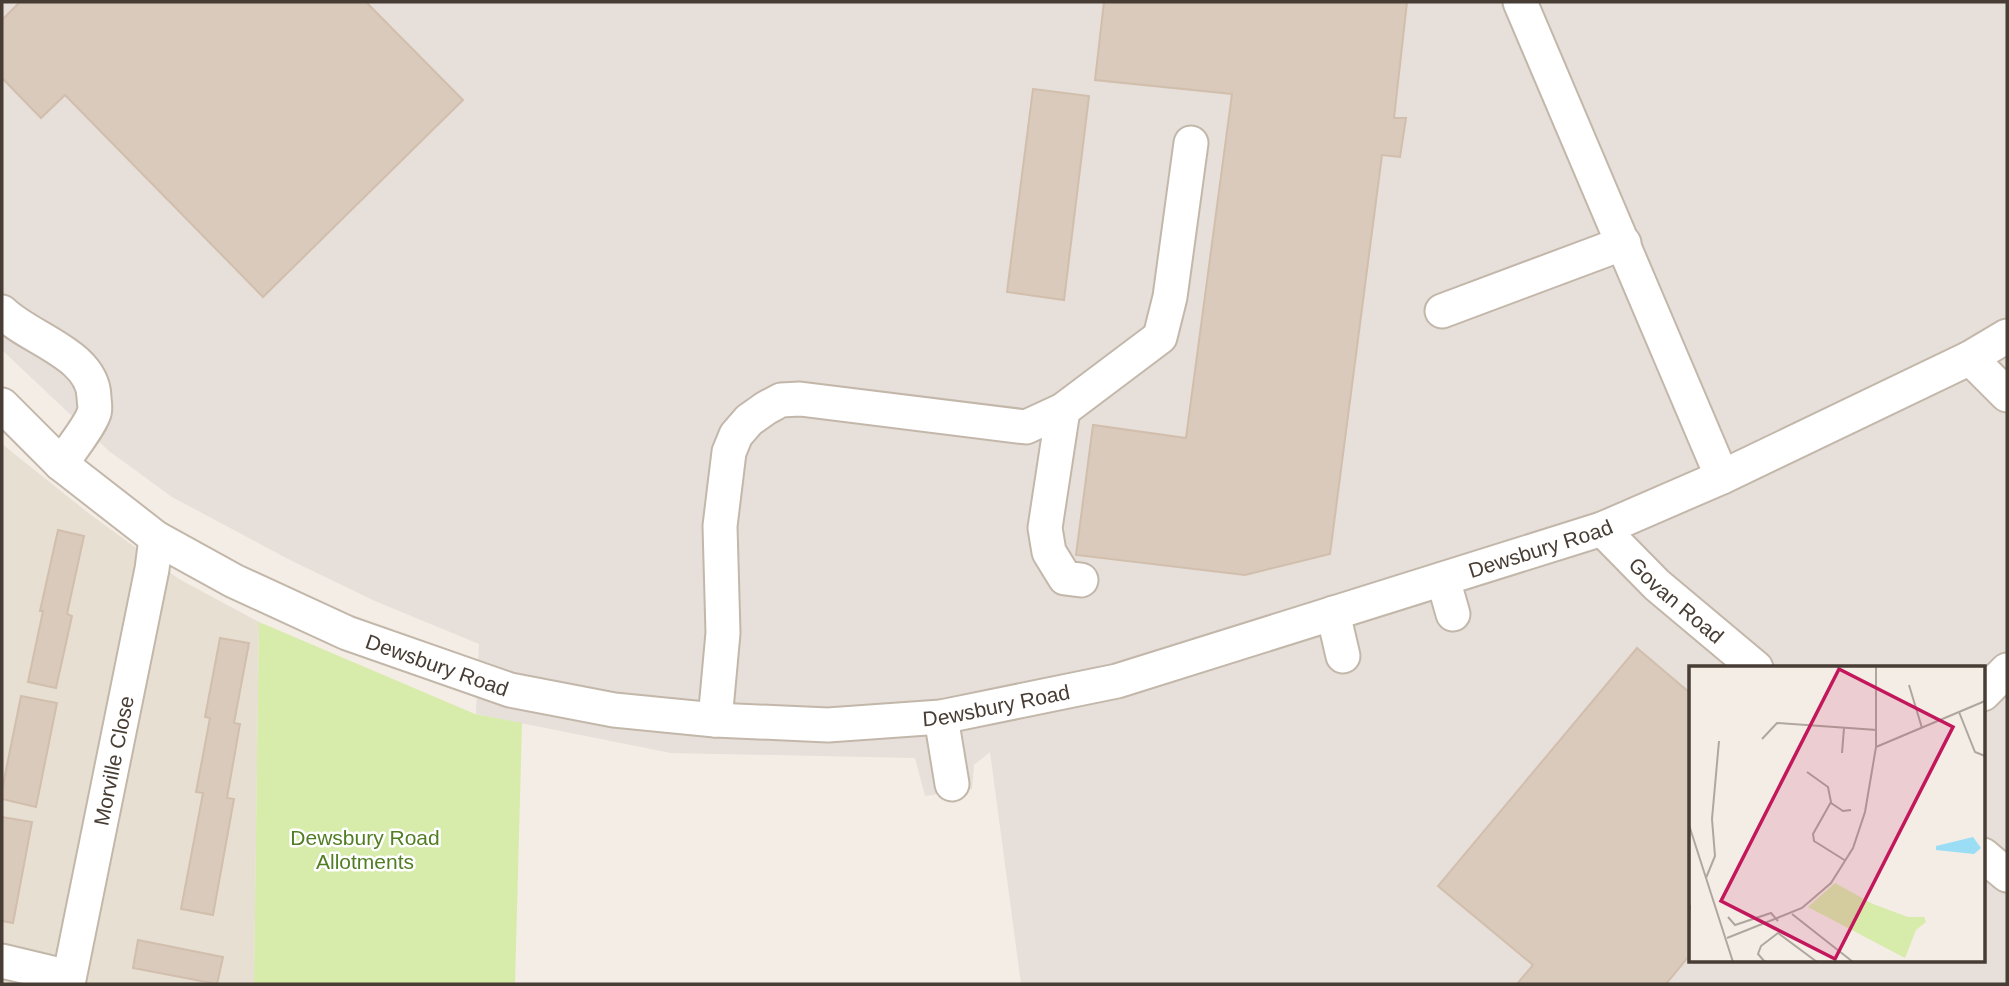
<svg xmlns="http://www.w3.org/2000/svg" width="2009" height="986" font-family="Arial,sans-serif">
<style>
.residential{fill:#e8dfd3}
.industrial{fill:#e6dfda;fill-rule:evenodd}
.green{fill:#d7ebaa}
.building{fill:#d9cabc;stroke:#d2beac;stroke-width:2}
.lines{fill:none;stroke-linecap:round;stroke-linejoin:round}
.minor-casing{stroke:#c3b7aa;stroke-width:37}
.minor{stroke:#fff;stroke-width:33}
.labels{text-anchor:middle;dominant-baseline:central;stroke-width:5;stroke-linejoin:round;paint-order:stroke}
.street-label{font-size:21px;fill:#473d34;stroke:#fff}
.park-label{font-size:21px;fill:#517d23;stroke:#fff}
.inset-road{fill:none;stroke:#afa79e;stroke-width:2}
.view{fill:#c2185b;fill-opacity:0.15;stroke:#c2185b;stroke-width:3.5}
.inset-edge{fill:none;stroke:#473d34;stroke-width:3.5}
</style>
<rect width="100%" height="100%" fill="#f4ede5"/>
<path class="residential" d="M2 444 91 515 179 579 259 622 254 984H2Z"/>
<path class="industrial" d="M2 2H2007V984H1021L990 752 974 765 972 789 925 796 915 758 671 753 476 714 479 644 375 601 290 560 172 497 109 451 2 350ZM1690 668H1983V960H1690Z"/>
<path class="green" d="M259 622 475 714 522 723 515 984H254Z"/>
<g class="building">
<path d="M20 2H366L463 100 263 297 65 95 41 118 2 78V20Z"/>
<path d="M1104 2H1407L1394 118H1406L1400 157 1382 155 1330 554 1245 575 1076 555 1093 425 1186 438 1232 94 1095 80Z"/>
<path d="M1033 89 1089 96 1064 300 1007 292Z"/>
<path d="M58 530 84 536 67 614 72 616 56 688 28 682 43 611H40Z"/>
<path d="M220 638 249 643 234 723 240 724 227 798 234 799 213 915 181 909 203 793 196 792 210 718 205 717Z"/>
<path d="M1637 648 1690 693V955L1666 984H1517L1533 965 1438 886Z"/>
<path d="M21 696 57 703 36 807 2 799V790Z"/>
<path d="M2 817 32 822 13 923 2 921Z"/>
<path d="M138 940 223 957 217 984 133 968Z"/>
</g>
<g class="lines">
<g class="minor-casing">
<g id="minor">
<path d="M1520 2 1722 477"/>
<path d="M1442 311 1624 243"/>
<path d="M2 312C29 339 93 354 94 397 94 402 96 409 94 413 90 426 69 452 61 464"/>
<path d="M1970 358 2007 395"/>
<path id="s1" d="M2 405 61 464 156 538 234 581 347 633 510 690 614 710 715 720 828 725 941 717 1117 681 1602 529 1722 477 1970 358 2007 336"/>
<path d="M1063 410 1045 528 1049 552 1065 578 1081 580"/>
<path id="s2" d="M1602 529 1657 585 1756 668"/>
<path d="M1443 579 1453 614"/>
<path d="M1333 613 1343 656"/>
<path d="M1983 694 2007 670"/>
<path d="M941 717 952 784"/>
<path d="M715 720 723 633 720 526 729 452 736 435 749 420 766 408 781 400 800 399 1026 427 1063 410 1160 337 1170 297 1191 143"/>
<path d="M1983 855 2007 875"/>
<path d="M2 961 69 977"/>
<path id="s3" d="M68 984 152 569 156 538"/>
</g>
</g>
<use href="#minor" class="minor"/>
</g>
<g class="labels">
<g class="street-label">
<text stroke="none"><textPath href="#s1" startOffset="1647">Dewsbury Road</textPath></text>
<text stroke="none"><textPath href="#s2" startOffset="103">Govan Road</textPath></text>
<text stroke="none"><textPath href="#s1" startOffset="513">Dewsbury Road</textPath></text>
<text stroke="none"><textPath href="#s1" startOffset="1080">Dewsbury Road</textPath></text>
<text stroke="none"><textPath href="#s3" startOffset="228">Morville Close</textPath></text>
</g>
<g class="park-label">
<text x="365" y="837">Dewsbury Road<tspan x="365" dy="24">Allotments</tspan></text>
</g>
</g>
<g transform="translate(1689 666)">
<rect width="296" height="296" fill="#f4ede5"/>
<path d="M146 217 184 238 219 251H235L237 256 227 264 216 292 119 241Z" fill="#d7ebaa"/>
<path d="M284 171 292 182 285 188 247 184V180Z" fill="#9cddf6"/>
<path class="inset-road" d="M220 19 233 62M270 46 286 86 296 90M73 73 88 57 188 64M187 81 296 35M153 87 155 62M118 106 139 121 142 136 124 168 125 175 157 195M142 137 154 145 162 144M0 159 44 296M0 193V229M17 212 26 190 23 153 30 75M103 248 164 296M39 251 46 259 82 247 89 255M0 262 1 239M38 272 113 242 142 217 164 182 176 146 187 81V0M76 296 69 288 72 280 89 267 128 296"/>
<path class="view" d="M150 3 264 61 146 293 32 235Z"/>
<rect width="296" height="296" class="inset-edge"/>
</g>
<rect width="2009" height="986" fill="none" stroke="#473d34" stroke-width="7"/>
</svg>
